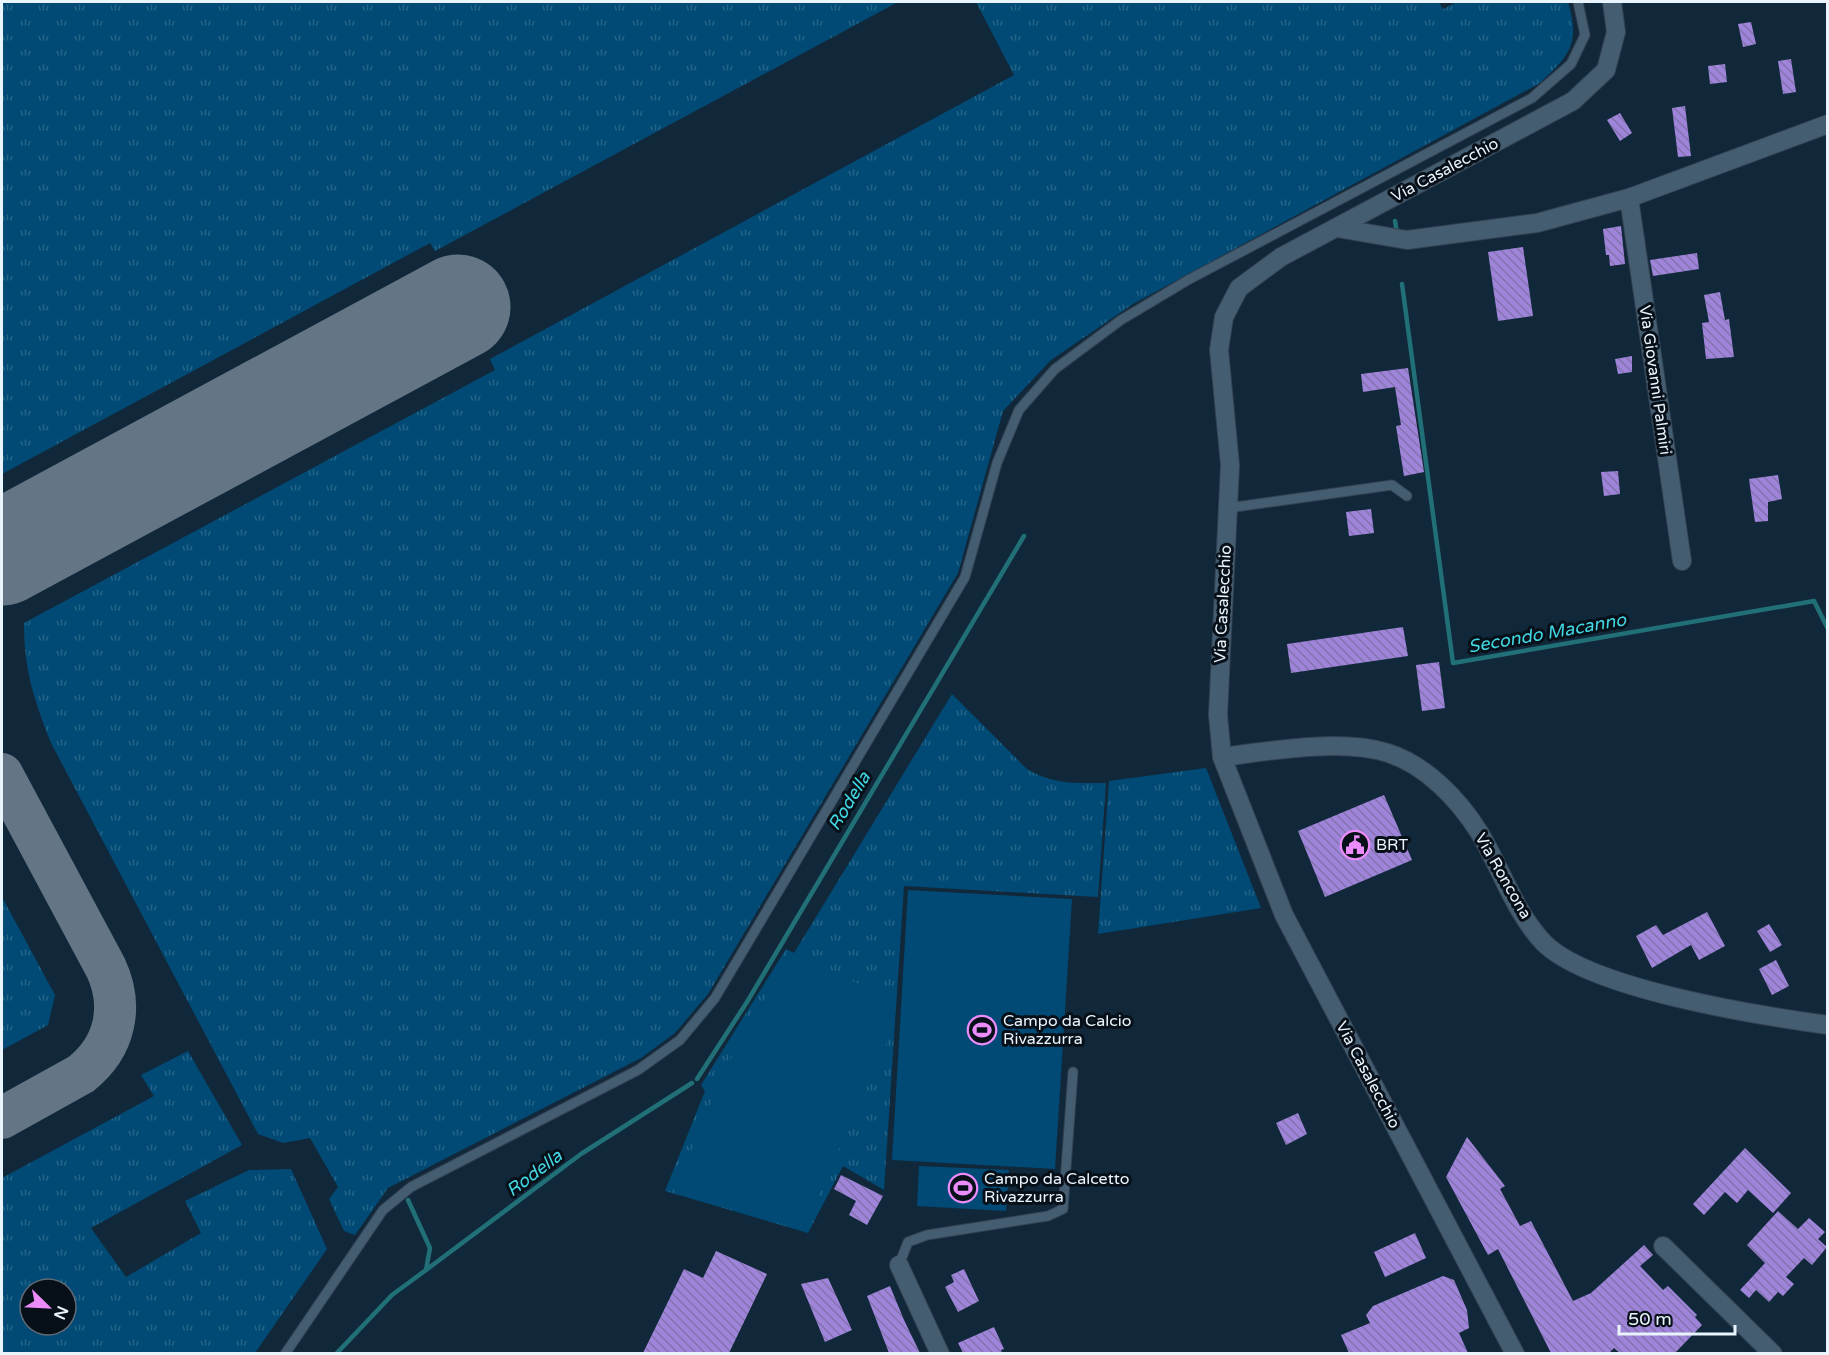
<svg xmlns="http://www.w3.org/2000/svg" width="1829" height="1355" font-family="'Varela Round',sans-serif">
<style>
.grass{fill:url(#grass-tufts);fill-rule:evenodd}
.pitch{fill:#004a75}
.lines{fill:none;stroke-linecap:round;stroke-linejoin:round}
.stream{stroke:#227077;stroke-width:4.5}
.taxiway{stroke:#647685;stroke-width:42}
.runway{stroke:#647685;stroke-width:105}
.building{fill:url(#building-back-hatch)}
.lane-casing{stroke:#334251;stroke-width:11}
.street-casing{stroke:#334251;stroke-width:20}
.lane{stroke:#455d71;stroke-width:9}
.street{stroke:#455d71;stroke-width:18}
.labels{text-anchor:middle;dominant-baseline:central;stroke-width:6;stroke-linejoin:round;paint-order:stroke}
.street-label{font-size:16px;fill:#e9f4fd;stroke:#071018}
.poi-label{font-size:16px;fill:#e9f4fd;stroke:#071018;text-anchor:start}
.water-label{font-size:18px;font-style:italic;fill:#42d8e4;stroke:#071018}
</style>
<defs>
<pattern id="grass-tufts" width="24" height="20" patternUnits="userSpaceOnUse" patternTransform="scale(1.5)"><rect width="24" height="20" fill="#004a75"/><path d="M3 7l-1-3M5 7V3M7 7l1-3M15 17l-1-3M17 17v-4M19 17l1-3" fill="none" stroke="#25658a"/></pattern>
<pattern id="building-back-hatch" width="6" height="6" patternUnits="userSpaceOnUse" patternTransform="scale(1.5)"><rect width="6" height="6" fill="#9f85d9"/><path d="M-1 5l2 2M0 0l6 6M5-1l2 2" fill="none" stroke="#8473af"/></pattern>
</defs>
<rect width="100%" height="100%" fill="#11283a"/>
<g class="grass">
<path d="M2 2H898L435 251 430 243 2 474Z"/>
<path d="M976 2H1439L1443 9 1457 2H1568C1580 43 1571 54 1540 83L1133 304 1051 360 1003 411 958 573 708 994 675 1033 641 1058 388 1188 355 1235 344 1231 329 1199 338 1187 310 1138 283 1143 258 1134 51 743C34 699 24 671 24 623L495 370 490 359 1014 75Z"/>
<path d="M952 694 1027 769C1053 785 1076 783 1106 783L1098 897 904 886 884 1190 843 1166 808 1233 665 1191 705 1091 701 1085 786 949 794 953Z"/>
<path d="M1206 768 1261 908 1098 934 1109 781Z"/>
<path d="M2 897 55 995 48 1025 2 1050Z"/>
<path d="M188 1051 242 1145 91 1228 126 1277 201 1233 185 1201 249 1170 291 1169 327 1249 255 1353H2V1178L154 1096 141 1075ZM30 1289H66V1325H30Z"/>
</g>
<g class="pitch">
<path d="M908 890 1072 899 1055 1169 892 1160Z"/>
<path d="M792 954 896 1001 894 1026 803 1230 674 1193 723 1072Z"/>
<path d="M919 1166 1009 1170 1006 1211 917 1206Z"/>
</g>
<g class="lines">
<g class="stream">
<path d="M1395 221 1397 233"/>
<path d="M1402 284 1453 663 1814 601 1828 629"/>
<path d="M697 1079 747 1002 1024 536"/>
<path d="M426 1270 581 1154 692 1083"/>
<path d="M336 1354 392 1295 426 1270 430 1248 408 1200"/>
</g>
<path class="taxiway" d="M2 774 106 968C124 1007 115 1047 81 1074L2 1118"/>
<path class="runway" d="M2 553 458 307"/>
</g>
<g class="building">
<path d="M1751 22 1756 44 1743 47 1738 24Z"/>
<path d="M1791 59 1796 92 1783 94 1778 61Z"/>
<path d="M1725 64 1727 82 1710 84 1708 66Z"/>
<path d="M1685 106 1691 156 1678 157 1672 108Z"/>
<path d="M1620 113 1632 133 1620 141 1607 120Z"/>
<path d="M1621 226 1625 264 1610 266 1609 255H1606L1603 229Z"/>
<path d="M1523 247 1533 316 1498 321 1488 252Z"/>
<path d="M1697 253 1699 269 1653 276 1650 260Z"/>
<path d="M1720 292 1725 320 1729 319 1734 357 1706 359 1702 323 1709 322 1704 295Z"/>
<path d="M1632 356V372L1618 374 1615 359Z"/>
<path d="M1408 368 1424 472 1404 476 1396 426 1401 425 1395 387 1363 392 1361 374Z"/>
<path d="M1618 471 1620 494 1604 496 1601 472Z"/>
<path d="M1778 475 1782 499 1768 502V521L1755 522 1749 479Z"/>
<path d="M1371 509 1374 533 1349 536 1346 512Z"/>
<path d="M1403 627 1408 656 1291 673 1287 644Z"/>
<path d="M1439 662 1445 708 1422 711 1416 665Z"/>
<path d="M1384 795 1412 860 1325 897 1298 831Z"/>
<path d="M1707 912 1725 946 1699 960 1691 945 1652 968 1636 936 1656 925 1663 935Z"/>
<path d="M1769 924 1782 945 1770 952 1757 931Z"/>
<path d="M1776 960 1789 986 1772 995 1759 969Z"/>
<path d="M1298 1113 1307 1134 1286 1145 1276 1123Z"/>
<path d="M1467 1137 1505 1186 1500 1189 1520 1226 1531 1221 1573 1301 1591 1293 1644 1245 1653 1255 1640 1266 1663 1290 1668 1286 1697 1315 1695 1317 1702 1325 1675 1353H1620L1614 1348 1609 1353H1551L1498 1249 1488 1255 1446 1177Z"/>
<path d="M1745 1148 1791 1193 1773 1213 1748 1190 1737 1203 1725 1192 1704 1215 1693 1204Z"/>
<path d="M841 1175 883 1196 867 1225 849 1215 856 1201 834 1189Z"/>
<path d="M1778 1211 1798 1229 1809 1218 1825 1232 1818 1239 1827 1247 1812 1265 1804 1258 1786 1277 1794 1284 1783 1296 1778 1292 1769 1302 1756 1290 1749 1298 1740 1290 1765 1263 1747 1245Z"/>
<path d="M1415 1233 1426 1258 1385 1277 1374 1252Z"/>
<path d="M716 1251 767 1274 729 1353H643L684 1269 703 1278Z"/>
<path d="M964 1269 979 1301 958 1312 945 1287 954 1282 951 1275Z"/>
<path d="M1443 1276 1454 1280 1467 1310 1469 1328 1459 1333 1468 1353H1349L1341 1335 1370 1323 1366 1315 1373 1306Z"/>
<path d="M828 1278 852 1330 825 1342 801 1284Z"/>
<path d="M890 1286 904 1320 920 1353H889L867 1296Z"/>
<path d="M994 1327 1004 1349 1001 1350 1002 1353H963L958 1343Z"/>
</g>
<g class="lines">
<g class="lane-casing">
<g id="lane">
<path d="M1228 508 1392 485 1407 496"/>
<path d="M899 1265 908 1242 927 1235 1048 1216 1063 1209 1073 1072"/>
<path d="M285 1354 383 1210 411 1187 638 1070 680 1040 715 998 965 577 997 463 1019 410 1055 369 1121 320 1188 280 1532 98 1571 64 1585 35 1578 2"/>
</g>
</g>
<g class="street-casing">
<g id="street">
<path d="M1629 198 1682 561"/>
<path d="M1337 228 1407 240 1537 223 1629 198 1828 124"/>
<path d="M1222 757C1270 751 1341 738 1388 753 1426 765 1459 800 1479 832 1501 868 1514 911 1543 942 1588 989 1761 1016 1828 1025"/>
<path d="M1663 1246 1773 1354"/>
<path d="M899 1265 940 1354"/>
<path d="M1515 1354 1284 915 1222 757 1218 715 1230 465 1219 350 1224 317 1239 288 1281 257 1573 101 1606 70 1616 32 1612 2"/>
</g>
</g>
<use href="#lane" class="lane"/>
<use href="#street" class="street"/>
</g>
<defs>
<g id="civic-ring" transform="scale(1.5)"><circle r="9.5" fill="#071018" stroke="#ec8cfa" stroke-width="1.5"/><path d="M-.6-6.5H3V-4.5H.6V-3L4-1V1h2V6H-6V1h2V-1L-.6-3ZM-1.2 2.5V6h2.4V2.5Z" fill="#ec8cfa"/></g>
<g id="stadium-ring" transform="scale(1.5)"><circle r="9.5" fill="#071018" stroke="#ec8cfa" stroke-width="1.5"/><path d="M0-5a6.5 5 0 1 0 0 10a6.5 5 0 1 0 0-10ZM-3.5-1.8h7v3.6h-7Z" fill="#ec8cfa"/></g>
</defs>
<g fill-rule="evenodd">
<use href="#civic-ring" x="1355" y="845"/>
<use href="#stadium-ring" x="982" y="1030"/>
<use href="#stadium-ring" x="963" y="1188"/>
</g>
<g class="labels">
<g class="street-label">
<text transform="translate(1445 170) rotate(-28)">Via Casalecchio</text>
<text transform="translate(1655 380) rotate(82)">Via Giovanni Palmiri</text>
<text transform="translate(1223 604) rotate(-87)">Via Casalecchio</text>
<text transform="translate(1503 876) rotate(60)">Via Roncona</text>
<text transform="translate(1368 1075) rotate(62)">Via Casalecchio</text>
</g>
<g class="poi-label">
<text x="1376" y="845">BRT</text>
<text x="1003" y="1021">Campo da Calcio<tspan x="1003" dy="18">Rivazzurra</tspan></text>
<text x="984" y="1179">Campo da Calcetto<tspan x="984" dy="18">Rivazzurra</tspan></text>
</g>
<g class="water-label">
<text transform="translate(1547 633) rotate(-10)">Secondo Macanno</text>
<text transform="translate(849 801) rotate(-59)">Rodella</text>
<text transform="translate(534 1173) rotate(-37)">Rodella</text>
</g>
</g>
<rect width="1829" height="1355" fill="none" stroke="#e9f4fd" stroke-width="6"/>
<g transform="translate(48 1307) rotate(114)"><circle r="28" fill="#071018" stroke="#616b74" stroke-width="1.5"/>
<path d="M0-4.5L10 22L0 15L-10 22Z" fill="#ec8cfa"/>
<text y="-9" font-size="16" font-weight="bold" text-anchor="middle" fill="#e9f4fd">N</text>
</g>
<path d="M1619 1325v9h116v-9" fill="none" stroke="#e9f4fd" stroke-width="3"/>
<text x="1628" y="1325" font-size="18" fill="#e9f4fd" stroke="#071018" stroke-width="4.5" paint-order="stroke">50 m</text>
</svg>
